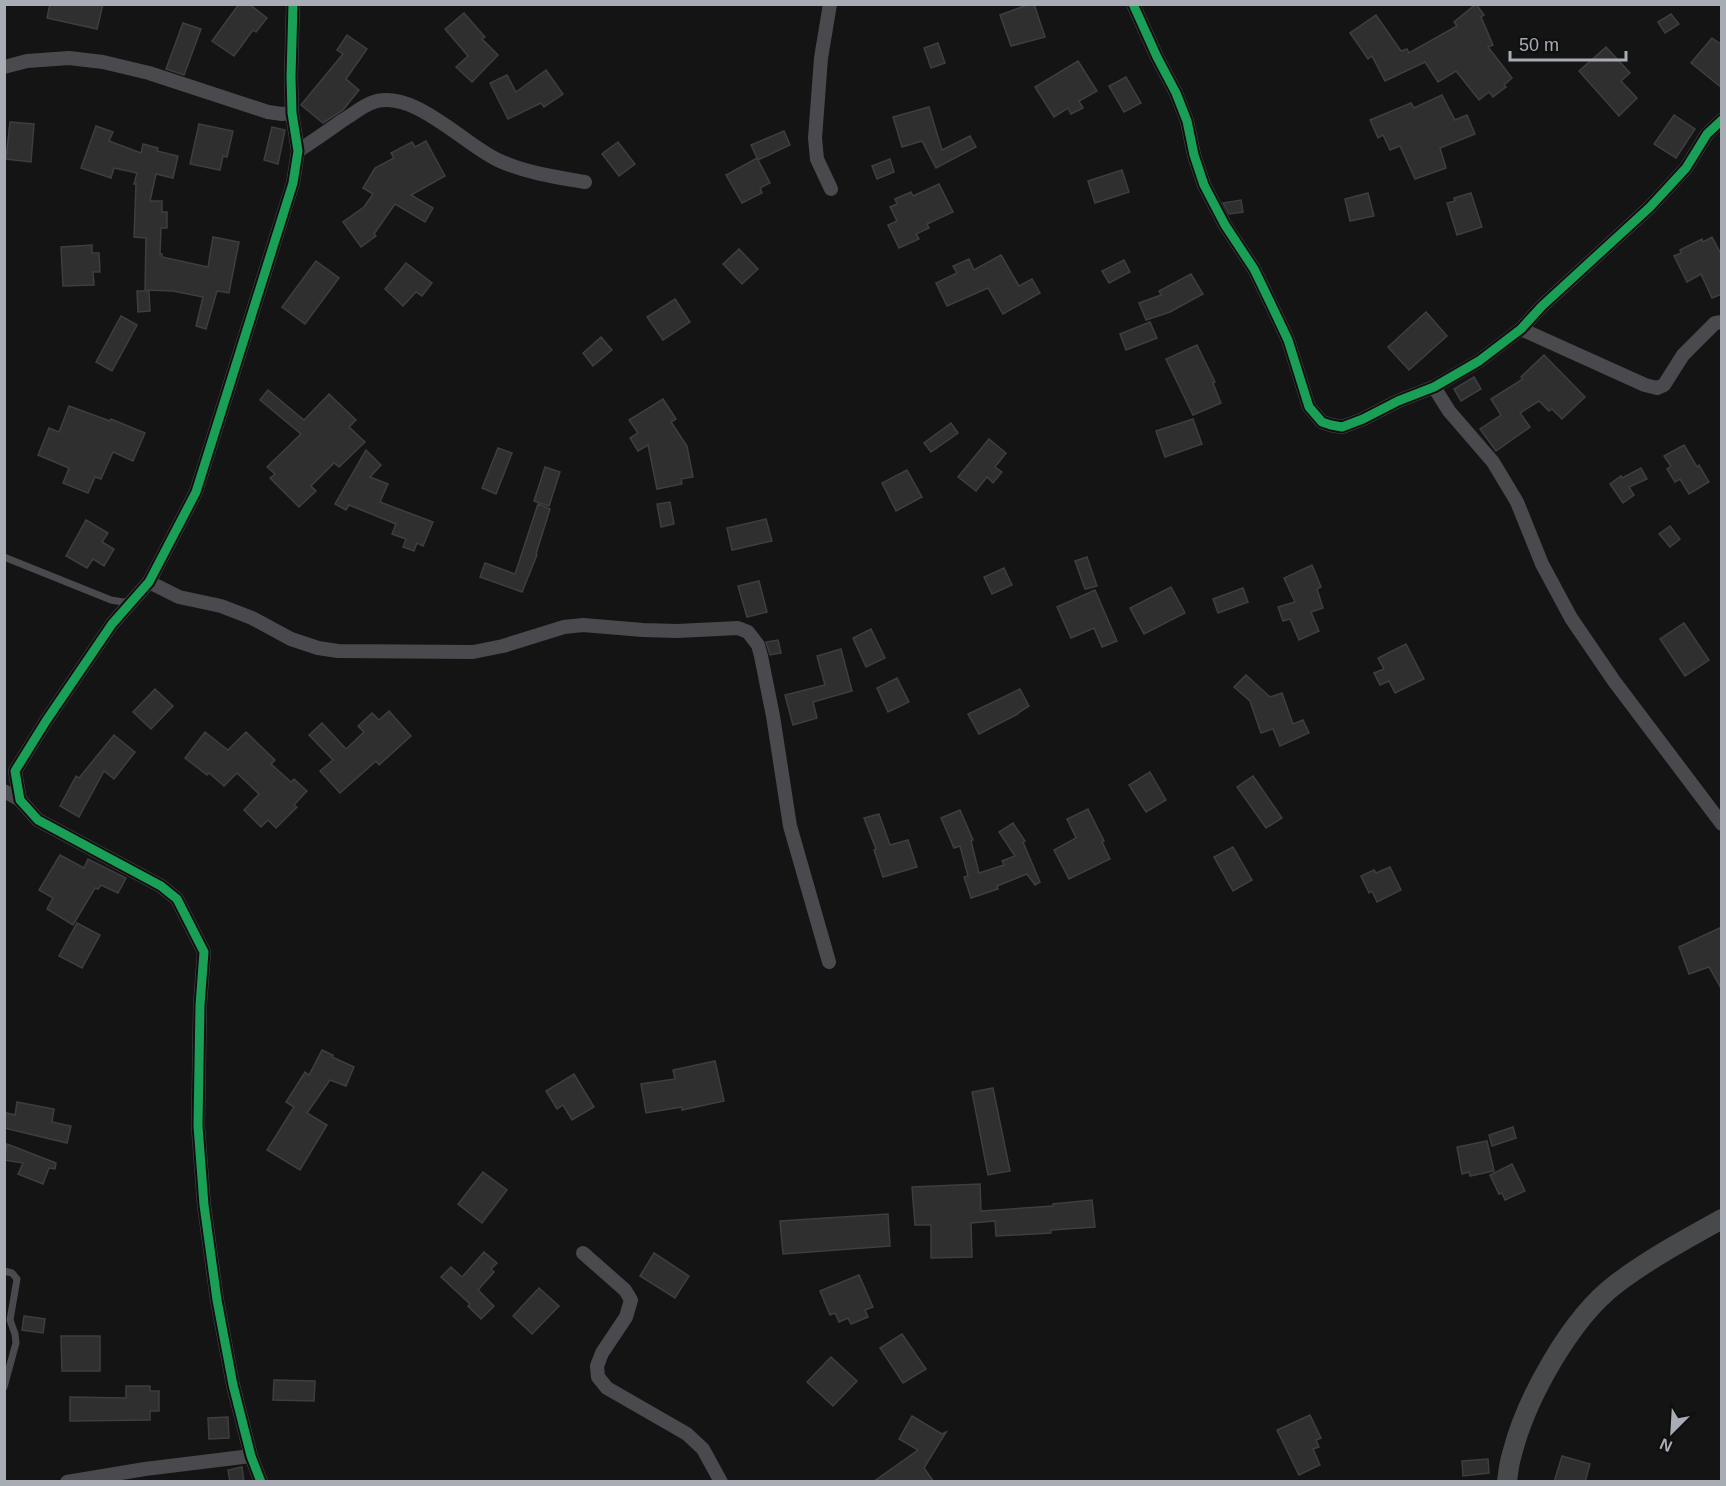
<svg xmlns="http://www.w3.org/2000/svg" width="1726" height="1486" font-family="Arial,sans-serif">
<style>
.building{fill:#2f2f30;stroke:#3e3e41;stroke-width:1.5}
.lines{fill:none;stroke-linecap:round;stroke-linejoin:round}
.service{stroke:#4a4a4e;stroke-width:7}
.minor{stroke:#4a4a4e;stroke-width:14}
.secondary{stroke:#48494b;stroke-width:20}
.cycleway-casing{stroke:#0f0f10;stroke-width:13}
.cycleway{stroke:#1a9f57;stroke-width:9}
</style>
<rect width="100%" height="100%" fill="#141415"/>
<g class="building">
<path d="M50 4H103L97 29 47 18Z"/>
<path d="M239 4H249L267 18 256 32 253 30 234 56 212 41Z"/>
<path d="M1030 4H1034L1045 37 1011 46 1000 15Z"/>
<path d="M1476 4 1484 15 1481 17 1493 45 1488 47 1512 78 1504 85 1506 87 1493 97 1489 92 1479 100 1456 71 1438 82 1425 62 1385 81 1372 56 1368 59 1350 33 1376 15 1401 51 1407 49 1409 53 1457 26 1454 22Z"/>
<path d="M464 13 485 37 482 39 498 55 472 82 456 67 468 56 445 29Z"/>
<path d="M1671 14 1679 24 1665 33 1658 22Z"/>
<path d="M183 23 201 29 184 75 166 69Z"/>
<path d="M347 35 367 49 346 79 359 90 343 110 323 123 301 105 343 54 337 50Z"/>
<path d="M1712 38 1722 45V88L1691 63Z"/>
<path d="M938 43 945 63 931 68 924 48Z"/>
<path d="M1606 47 1630 73 1621 81 1637 98 1619 116 1579 71Z"/>
<path d="M1078 61 1097 91 1079 101 1083 108 1071 114 1068 108 1054 117 1035 87Z"/>
<path d="M546 70 563 94 544 107 541 103 508 119 490 83 507 75 516 92Z"/>
<path d="M1126 77 1141 103 1124 112 1109 86Z"/>
<path d="M1442 95 1455 120 1467 115 1475 134 1440 148 1446 168 1415 179 1400 146 1390 150 1383 135 1378 138 1370 120 1411 103 1414 108Z"/>
<path d="M929 107 942 150 970 136 976 147 936 168 922 141 902 147 893 117Z"/>
<path d="M1674 115 1695 129 1676 158 1654 144Z"/>
<path d="M10 122 34 124 31 162 6 159Z"/>
<path d="M199 124 233 131 227 157 223 156 220 170 190 164Z"/>
<path d="M96 126 113 132 109 141 141 153 143 144 158 148 157 151 178 156 173 178 156 174 150 201H162V212H167V228H161L160 254H162V257L208 267 213 237 239 242 229 293 217 291 206 329 196 326 203 297 173 291 145 290 146 238 134 237 136 184H134L137 173 114 168 111 178 81 168Z"/>
<path d="M272 127 285 130 278 164 264 160Z"/>
<path d="M784 131 790 145 758 160 751 145Z"/>
<path d="M426 141 445 176 411 195 433 208 425 222 395 204 374 234 376 236 361 247 343 222 364 207 373 194 363 188 375 168 394 158 391 153 412 142 415 147Z"/>
<path d="M618 142 635 164 619 176 602 154Z"/>
<path d="M757 158 770 183 760 188 762 193 742 203 726 175Z"/>
<path d="M890 159 894 172 877 179 872 166Z"/>
<path d="M1122 170 1129 192 1095 203 1088 181Z"/>
<path d="M939 184 953 212 927 224 929 228 916 234 919 239 899 248 888 225 897 221 890 207 897 204 895 199 911 192 913 196Z"/>
<path d="M1368 193 1374 216 1350 221 1345 199Z"/>
<path d="M1471 193 1482 227 1457 235 1447 203 1455 201 1454 198Z"/>
<path d="M1241 200 1243 212 1229 214 1223 203Z"/>
<path d="M1712 237 1722 256V294L1712 298 1701 274 1687 282 1674 256 1681 253 1680 250 1702 239 1703 242Z"/>
<path d="M92 245V253H99L100 272H93L94 285 63 286 61 247Z"/>
<path d="M739 249 758 269 742 284 723 264Z"/>
<path d="M1001 255 1019 286 1032 279 1040 293 1003 314 988 288 947 306 936 283 957 273 953 266 969 259 974 270Z"/>
<path d="M1124 260 1130 272 1109 283 1102 271Z"/>
<path d="M316 261 339 278 305 324 282 307Z"/>
<path d="M406 263 432 283 422 296 416 292 403 306 385 289Z"/>
<path d="M1191 274 1203 294 1170 312 1146 320 1139 303 1161 295 1159 291Z"/>
<path d="M137 291H149L150 311 138 312Z"/>
<path d="M675 299 690 322 663 340 647 317Z"/>
<path d="M1426 312 1447 336 1409 370 1388 347Z"/>
<path d="M121 316 137 325 112 371 96 362Z"/>
<path d="M1150 322 1157 338 1126 350 1120 334Z"/>
<path d="M601 337 612 350 593 366 583 353Z"/>
<path d="M1197 345 1215 382 1213 383 1221 403 1193 415 1166 359Z"/>
<path d="M1544 355 1585 397 1562 419 1552 409 1549 411 1539 401 1520 413 1530 427 1496 451 1480 429 1501 415 1491 399 1523 379 1521 377Z"/>
<path d="M1474 377 1481 389 1461 401 1454 389Z"/>
<path d="M268 390 304 420 329 394 356 420 349 427 365 442 339 467 334 463 311 486 316 491 299 507 270 478 275 474 267 467 301 434 260 400Z"/>
<path d="M663 399 676 419 671 422 687 446 693 477 681 479 682 484 657 489 648 445 638 451 630 438 638 433 629 420Z"/>
<path d="M69 406 110 421 111 419 145 433 133 461 113 452 101 479 95 477 88 493 63 483 69 468 38 455 49 428 59 432Z"/>
<path d="M1193 419 1202 444 1165 457 1156 431Z"/>
<path d="M951 423 958 433 931 452 924 443Z"/>
<path d="M989 439 1006 453 995 467 1002 472 993 483 987 477 976 491 958 477Z"/>
<path d="M1684 445 1697 467 1699 465 1709 482 1689 494 1680 479 1675 482 1667 469 1671 466 1664 456Z"/>
<path d="M498 448 512 453 496 494 482 488Z"/>
<path d="M366 450 381 465 370 477 388 484 380 502 433 522 423 546 417 543 414 551 403 547 406 539 392 534 396 524 349 505 346 510 335 504Z"/>
<path d="M545 467 560 472 549 506 534 501Z"/>
<path d="M1641 468 1647 479 1629 487 1634 495 1623 503 1610 484 1621 476 1622 478Z"/>
<path d="M907 470 922 497 896 511 882 483Z"/>
<path d="M670 502 674 524 661 527 657 504Z"/>
<path d="M538 504 550 509 536 554 537 555 522 592 480 577 485 563 515 574Z"/>
<path d="M766 519 772 541 732 550 727 528Z"/>
<path d="M86 520 108 533 102 542 114 549 104 566 93 559 87 568 66 556Z"/>
<path d="M1670 526 1680 539 1670 547 1659 534Z"/>
<path d="M1087 557 1097 586 1085 589 1075 561Z"/>
<path d="M1312 565 1321 587 1317 589 1323 608 1311 612 1319 631 1299 640 1290 619 1283 621 1278 607 1295 602 1284 578Z"/>
<path d="M1004 568 1012 585 992 594 984 577Z"/>
<path d="M759 581 767 612 747 617 738 586Z"/>
<path d="M1171 587 1185 613 1144 634 1130 608Z"/>
<path d="M1243 588 1248 602 1218 613 1213 599Z"/>
<path d="M1095 590 1117 641 1102 647 1094 628 1071 638 1057 607Z"/>
<path d="M1684 623 1709 660 1685 676 1660 639Z"/>
<path d="M871 629 885 658 866 667 853 638Z"/>
<path d="M778 640 781 653 770 655 766 642Z"/>
<path d="M1406 644 1424 679 1395 693 1389 681 1380 685 1374 673 1384 669 1378 658Z"/>
<path d="M841 649 852 691 813 702 817 718 793 725 785 695 825 685 817 656Z"/>
<path d="M1246 675 1270 697 1282 693 1293 724 1303 720 1309 733 1280 746 1273 729 1261 733 1250 701 1234 687Z"/>
<path d="M897 678 909 702 888 712 877 688Z"/>
<path d="M155 689 173 706 151 729 133 712Z"/>
<path d="M1020 689 1029 706 1018 713V714L979 734 968 714Z"/>
<path d="M389 711 411 736 379 765 376 761 340 793 320 771 333 760 309 735 322 723 346 749 364 732 358 726 372 713 379 720Z"/>
<path d="M205 732 228 750 246 732 275 760 271 764 291 782 294 779 307 791 294 805 297 807 276 828 268 820 261 827 244 810 259 794 237 773 224 786 209 773 207 775 185 758Z"/>
<path d="M114 735 135 752 114 779 104 771 79 817 60 806 76 776 79 778Z"/>
<path d="M1150 772 1166 800 1146 812 1129 785Z"/>
<path d="M1253 776 1282 818 1266 828 1237 787Z"/>
<path d="M1088 809 1104 841 1102 842 1110 859 1069 879 1054 850 1076 838 1067 819Z"/>
<path d="M960 810 973 840 971 841 979 873 1004 865 1002 861 1015 856 999 832 1013 823 1025 841 1023 842 1040 882 1035 885 1027 874 997 886 998 889 971 898 964 877 968 876 960 846 954 848 941 818Z"/>
<path d="M879 814 890 845 908 840 917 867 883 877 874 850 876 849 864 818Z"/>
<path d="M1233 847 1252 880 1233 891 1214 857Z"/>
<path d="M60 855 84 868 88 859 126 878 118 893 101 885 98 889 95 888 73 925 47 909 53 898 39 890Z"/>
<path d="M1390 867 1401 890 1377 902 1372 891 1369 893 1361 876 1374 870 1376 873Z"/>
<path d="M77 923 100 935 82 968 59 956Z"/>
<path d="M1722 927V990L1709 967 1689 974 1679 947Z"/>
<path d="M322 1050 333 1055 332 1057 354 1067 346 1086 330 1080 307 1113 327 1125 300 1170 267 1150 294 1107 286 1102 305 1072 309 1075Z"/>
<path d="M715 1061 724 1101 682 1110V1107L646 1113 641 1084 675 1079 673 1070Z"/>
<path d="M574 1074 594 1107 572 1120 563 1105 557 1109 546 1091Z"/>
<path d="M993 1088 1010 1171 988 1175 972 1092Z"/>
<path d="M17 1102 54 1109 52 1122 71 1126 67 1143 4 1128 6 1113 15 1115Z"/>
<path d="M1513 1127 1516 1138 1492 1146 1489 1135Z"/>
<path d="M1487 1141 1494 1171 1470 1176 1469 1172 1462 1174 1457 1147Z"/>
<path d="M7 1144 56 1163 55 1169 49 1168 43 1184 18 1174 23 1163 4 1160Z"/>
<path d="M1512 1164 1525 1191 1505 1200 1502 1193 1499 1194 1490 1175Z"/>
<path d="M483 1172 507 1190 482 1223 458 1204Z"/>
<path d="M980 1184 981 1211 1053 1206V1204L1092 1200 1095 1227 1051 1230V1233L996 1236 995 1221 971 1223 972 1257 931 1258V1225H915L912 1187Z"/>
<path d="M888 1214 890 1246 783 1254 780 1221Z"/>
<path d="M484 1252 497 1263 491 1269 494 1272 478 1290 494 1306 481 1319 468 1306 470 1304 441 1277 451 1267 462 1277Z"/>
<path d="M654 1253 689 1276 675 1298 640 1276Z"/>
<path d="M859 1275 873 1307 865 1310 868 1317 851 1324 848 1318 839 1322 835 1313 830 1315 820 1291Z"/>
<path d="M539 1288 559 1306 532 1334 513 1316Z"/>
<path d="M24 1316 45 1319 43 1333 22 1330Z"/>
<path d="M902 1334 926 1369 903 1383 880 1348Z"/>
<path d="M61 1336H100V1371H62Z"/>
<path d="M831 1357 857 1381 833 1406 807 1382Z"/>
<path d="M274 1380 315 1381 314 1401 273 1400Z"/>
<path d="M126 1386H150V1391H159V1411H150V1420L70 1421V1397L126 1398Z"/>
<path d="M1310 1415 1321 1438 1316 1440 1319 1447 1313 1449 1320 1465 1299 1475 1277 1430Z"/>
<path d="M912 1416 942 1434 946 1432 924 1468 934 1482H873L918 1450 899 1439Z"/>
<path d="M228 1417 229 1438 209 1439 208 1418Z"/>
<path d="M1562 1456 1590 1464 1585 1482H1554Z"/>
<path d="M1488 1459 1489 1473 1463 1476 1462 1461Z"/>
<path d="M242 1467 244 1482H230L228 1470Z"/>
</g>
<g class="lines">
<g class="service">
<path d="M4 557 111 600 123 602 131 601"/>
<path d="M4 1271 12 1273 17 1279 10 1320 15 1334 16 1343 4 1387"/>
</g>
<g class="minor">
<path d="M830 4 821 58 815 138 817 159 831 189"/>
<path d="M1133 4 1157 57 1176 93 1187 121 1194 155 1204 185 1225 225 1254 269 1270 302 1288 340 1309 407 1322 422 1331 425 1342 427 1363 419 1398 401 1434 387 1479 361 1521 329 1542 306 1650 207 1686 168 1707 134 1722 120"/>
<path d="M4 67 27 61 69 58 103 62 149 73 268 112 282 114 292 113"/>
<path d="M298 151C313 141 328 131 343 120 352 115 361 107 371 103 412 86 465 146 500 161 527 173 555 177 585 182"/>
<path d="M1521 329 1645 385 1657 388 1664 385 1683 355 1715 323 1722 322"/>
<path d="M1434 387 1449 411 1493 462 1517 502 1542 564 1571 618 1614 681 1722 824"/>
<path d="M149 582 179 597 221 606 252 618 291 639 318 648 338 651 473 652 503 646 564 627 583 625 643 630 677 631 738 628 748 632 758 645 761 656 773 716 790 826 829 962"/>
<path d="M4 791 20 800"/>
<path d="M583 1253 625 1290 631 1300 626 1317 602 1353 597 1366 598 1377 607 1388 687 1434 703 1449 721 1482"/>
<path d="M67 1482 145 1469 251 1456"/>
<path d="M261 1482 251 1456 233 1385 217 1300 204 1205 198 1126 200 1005 204 952 177 899 161 886 38 820 20 800 15 771 46 721 112 624 149 582 196 492 293 183 298 151 292 113 291 77 293 4"/>
</g>
<path class="secondary" d="M1507 1482C1508 1473 1509 1463 1512 1454 1526 1399 1570 1319 1616 1284 1649 1259 1686 1239 1722 1219"/>
<g class="cycleway-casing">
<g id="cycleway">
<path d="M1133 4 1157 57 1176 93 1187 121 1194 155 1204 185 1225 225 1254 269 1270 302 1288 340 1309 407 1322 422 1331 425 1342 427 1363 419 1398 401 1434 387 1479 361 1521 329 1542 306 1650 207 1686 168 1707 134 1722 120"/>
<path d="M261 1482 251 1456 233 1385 217 1300 204 1205 198 1126 200 1005 204 952 177 899 161 886 38 820 20 800 15 771 46 721 112 624 149 582 196 492 293 183 298 151 292 113 291 77 293 4"/>
</g>
</g>
<use href="#cycleway" class="cycleway"/>
</g>
<rect width="1726" height="1486" fill="none" stroke="#a8acb4" stroke-width="12"/>
<g transform="translate(1672 1432) rotate(204)" stroke="#0f0f10" stroke-width="4.5" paint-order="stroke">
<path d="M0-4.5L10 22L0 15L-10 22Z" fill="#a8acb4"/>
<text y="-9" font-size="16" font-weight="bold" text-anchor="middle" fill="#a8acb4">N</text>
</g>
<path d="M1510 51v9h116v-9" fill="none" stroke="#a8acb4" stroke-width="3"/>
<text x="1519" y="51" font-size="18" fill="#a8acb4" stroke="#0f0f10" stroke-width="4.5" paint-order="stroke">50 m</text>
</svg>
